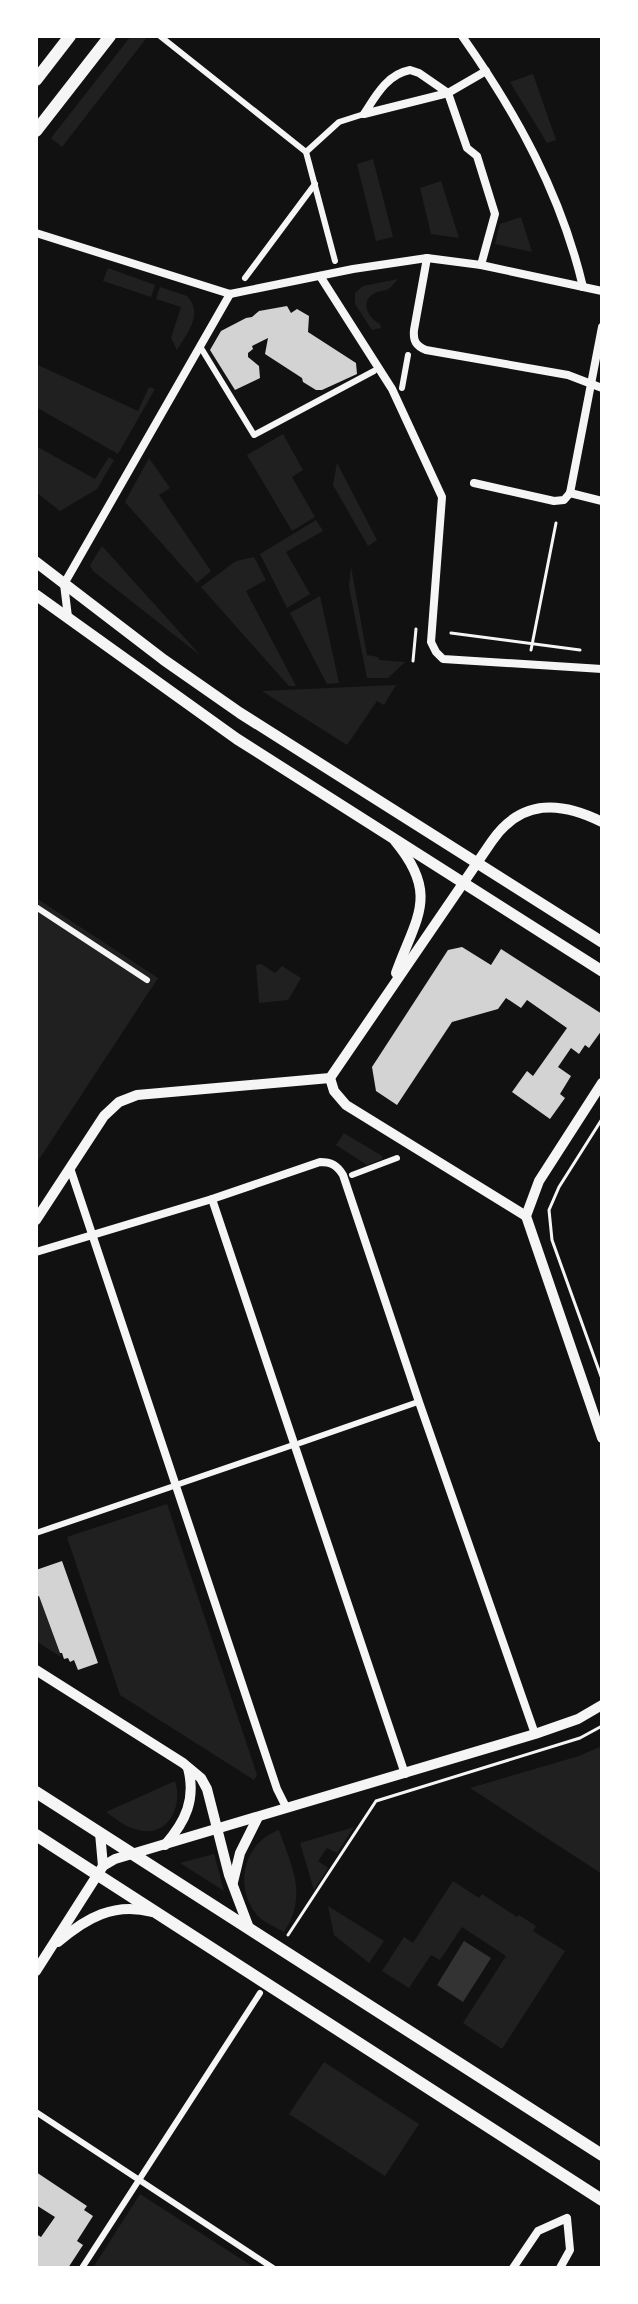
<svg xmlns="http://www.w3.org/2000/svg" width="638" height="2304" font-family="Manrope,sans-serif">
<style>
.green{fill:#202020}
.water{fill:#333}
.building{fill:#d3d3d3}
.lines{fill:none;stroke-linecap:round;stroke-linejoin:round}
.path{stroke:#f5f5f5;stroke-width:3}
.pedestrian{stroke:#f5f5f5;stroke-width:6}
.minor{stroke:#f5f5f5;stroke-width:8}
.tertiary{stroke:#f5f5f5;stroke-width:10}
.secondary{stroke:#f5f5f5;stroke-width:11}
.primary{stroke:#f5f5f5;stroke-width:12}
.trunk{stroke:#f5f5f5;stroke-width:12}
</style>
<rect width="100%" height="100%" fill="#111"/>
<g class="green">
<path d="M131 36H148L62 147 51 138Z"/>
<path d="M533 74 556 140 547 143 510 82Z"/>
<path d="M373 159 393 237 376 241 357 164Z"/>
<path d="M441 181 459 238 431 234 420 188Z"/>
<path d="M521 217 532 252 495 244 500 224Z"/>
<path d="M108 268 155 285 151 297 103 281Z"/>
<path d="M398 279C394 283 392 287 388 289 383 292 381 290 375 293 359 301 368 318 380 324L381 328 372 330 355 304V293L363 286Z"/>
<path d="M160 287 187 296C204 314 187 333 177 350L171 338 181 307 156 299Z"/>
<path d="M36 364 138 411 149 387 155 389 118 454 36 407Z"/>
<path d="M283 434 303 470 292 477 315 517 292 531 247 455Z"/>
<path d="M36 446 95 479 109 457 114 460 97 489 60 511 36 492Z"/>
<path d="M149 458 170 488 159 495 211 571 197 583 125 502Z"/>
<path d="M337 463 377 540 368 546 333 485Z"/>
<path d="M316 520 323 531 286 552 310 594 287 608 260 554Z"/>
<path d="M102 546 201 656 93 571 90 565Z"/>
<path d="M254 557 266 580 246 591 296 686H289L201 587 236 561Z"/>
<path d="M351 567 367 655 378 657 379 660 405 662 388 678H367L349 587Z"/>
<path d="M320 596 339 683 327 684 290 613Z"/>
<path d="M396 685 384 705 377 701 347 745 262 691Z"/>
<path d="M36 898 158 978 36 1164Z"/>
<path d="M261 964 275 973 282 966 301 978 288 1000 259 1003 256 965Z"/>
<path d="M344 1133 382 1156V1159L367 1165 336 1145Z"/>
<path d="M167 1504 257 1775 254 1780 120 1695 67 1537Z"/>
<path d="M39 1596 61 1657 36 1641V1597Z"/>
<path d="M602 1746V1874L470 1788 579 1756Z"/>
<path d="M175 1781C184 1808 166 1840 135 1829 124 1826 115 1818 106 1812Z"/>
<path d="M354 1827 337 1853 327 1848 318 1861 328 1868 314 1890 300 1843Z"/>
<path d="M279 1830C292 1868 308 1894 284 1932 275 1927 263 1922 257 1915 233 1886 244 1842 279 1830Z"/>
<path d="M214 1854 224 1891 180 1863Z"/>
<path d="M453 1881 479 1898 482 1894 517 1917 519 1915 536 1926 533 1931 565 1951 502 2049 463 2023 506 1956 462 1927 440 1960 431 1955 409 1988 382 1971 404 1937 413 1943Z"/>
<path d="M328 1906 384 1941 369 1963 334 1935Z"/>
<path d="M324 2062 419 2124 385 2176 289 2114Z"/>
<path d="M140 2194 255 2268H93Z"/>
</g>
<path class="water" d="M464 1941 491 1958 463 2002 437 1985Z"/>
<g class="building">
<path d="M287 306 291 313 297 309 309 316 308 332 356 363 357 374 322 390H316L303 382 302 378 265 354 268 338 252 346 253 349 248 353V357L259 366 260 378 235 390 210 350 221 331 246 318 252 317 259 311Z"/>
<path d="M462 947 491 965 501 949 602 1014V1030L589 1048 585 1045 579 1054 571 1048 558 1067 571 1076 560 1094 565 1098 550 1119 512 1092 527 1071 533 1076 567 1028 527 1000 521 1008 506 998 498 1009 452 1022 397 1105 376 1091 372 1067 448 950Z"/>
<path d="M62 1561 98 1663 78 1670 74 1660 70 1662 68 1658 64 1659 62 1653H60L39 1596 36 1597V1570Z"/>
<path d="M36 2172 87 2206 84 2210 93 2216 77 2241 83 2245 68 2268H36V2234L41 2237 55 2217 36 2205Z"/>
</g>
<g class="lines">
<g class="path">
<path d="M451 633 580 650"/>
<path d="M531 650 556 523"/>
<path d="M413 661 416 629"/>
<path d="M602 1119 559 1187 549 1210 552 1240 602 1379"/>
<path d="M288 1935 376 1801 580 1738 602 1726"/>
</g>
<g class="pedestrian">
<path d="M160 36 306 152 335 261"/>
<path d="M306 152 339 122 364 114"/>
<path d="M245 278 315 184"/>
<path d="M201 348 254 435 374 371"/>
<path d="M402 388 408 355"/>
<path d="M36 907 147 980"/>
<path d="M352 1175 397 1158"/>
<path d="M300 1443 415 1403"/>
<path d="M179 1484 293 1445"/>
<path d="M36 1533 171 1487"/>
<path d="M36 2112 273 2268"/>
<path d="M82 2268 260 1993"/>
</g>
<g class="minor">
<path d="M462 36C517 114 561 194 583 287"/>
<path d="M410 70 419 73 448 93 364 114C375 97 387 74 410 70Z"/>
<path d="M36 233 230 294 353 269 427 258 481 265 602 291"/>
<path d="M427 258 414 330C413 341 416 346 426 350L568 375 602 388"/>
<path d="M481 265 495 214 477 156 467 148 448 93 486 71"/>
<path d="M320 276 392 389 442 497 431 642 436 652 443 659 602 669"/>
<path d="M474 483 554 501 564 500 570 493"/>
<path d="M570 493 602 327"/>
<path d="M570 493 602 501"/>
<path d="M68 617 64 584 230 294"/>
<path d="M70 1168 277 1789 286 1807"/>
<path d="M212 1199 405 1774"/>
<path d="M36 1252 212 1199 320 1162C331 1162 337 1165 343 1175L419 1402 535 1734"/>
<path d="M513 2268 538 2231 567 2218 570 2250 560 2268"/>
</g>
<g class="tertiary">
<path d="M395 841C440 895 416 917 396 973"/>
<path d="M330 1078 334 1091 346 1105 526 1216"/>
<path d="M602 1083 539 1181 526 1216 602 1438"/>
<path d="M36 1220 104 1116 119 1102 137 1095 330 1078 492 841C521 799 560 801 602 822"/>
<path d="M36 1670 183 1763 201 1778 207 1789 229 1875 249 1928"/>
<path d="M100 1833 103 1866"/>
<path d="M165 1845C186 1821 196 1799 188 1768"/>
<path d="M233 1882 240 1853 258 1817"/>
<path d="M58 1942C86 1918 114 1902 152 1912"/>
<path d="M36 1971 103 1866 115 1859 535 1734 578 1719 602 1705"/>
</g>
<g class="secondary">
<path d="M36 562 164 660 240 713 602 942"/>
<path d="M36 595 237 739 602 971"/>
</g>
<g class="primary">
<path d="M36 1792 602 2155"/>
<path d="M36 1835 602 2200"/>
</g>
<g class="trunk">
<path d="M36 80 70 36"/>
<path d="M36 131 110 36"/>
</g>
</g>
<rect width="638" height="2304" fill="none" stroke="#ffffff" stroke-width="76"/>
</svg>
